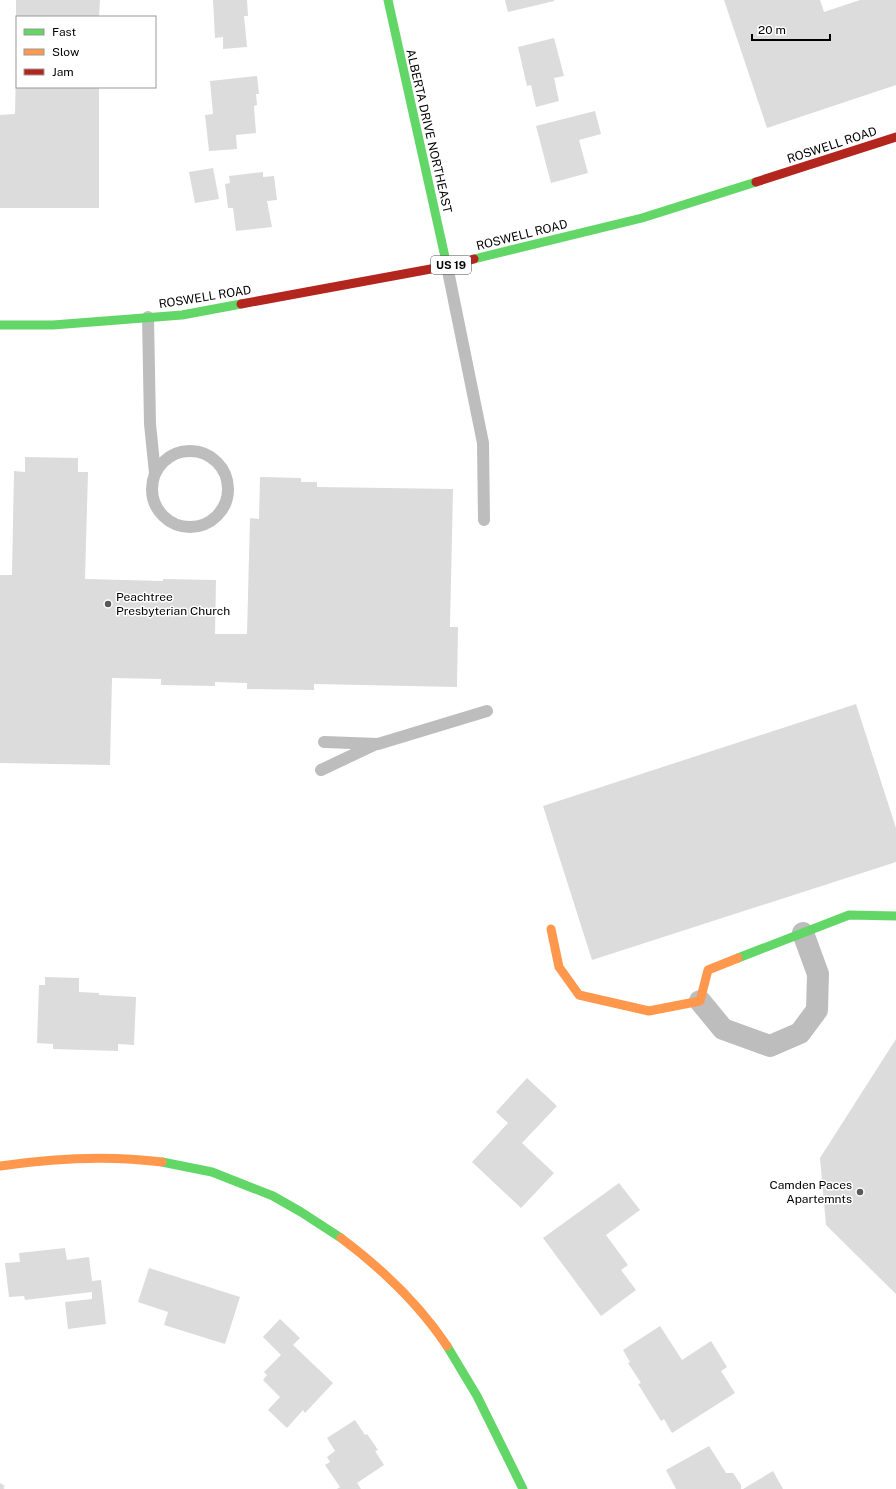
<svg xmlns="http://www.w3.org/2000/svg" width="896" height="1489" font-family="'Public Sans',sans-serif">
<style>
.building{fill:#dcdcdc}
.lines{fill:none;stroke-linecap:round;stroke-linejoin:round}
.lane{stroke:#bdbdbd;stroke-width:12}
.street{stroke:#bdbdbd;stroke-width:22}
.fast{stroke:#63d668;stroke-width:9}
.slow{stroke:#ff974d;stroke-width:9}
.jam{stroke:#b3261e;stroke-width:9}
.poi-dot{fill:#595959;stroke:#fff;stroke-width:1.5}
.labels{text-anchor:middle;dominant-baseline:central;stroke-width:3;stroke-linejoin:round;paint-order:stroke}
.shield{fill:#fff;stroke:#4c4c4c;stroke-width:1}
.shield-label{font-size:11px;font-weight:bold;fill:#000}
.street-label{font-size:12px;fill:#000;stroke:#fff}
.poi-label{font-size:12px;fill:#000;stroke:#fff;text-anchor:start}
</style>
<rect width="100%" height="100%" fill="#fff"/>
<g class="building">
<path d="M16 0H100L99 17H16Z"/>
<path d="M213 0H247L248 16H244L247 47 223 49V37L215 38Z"/>
<path d="M505 0H554V1L508 12Z"/>
<path d="M724 0H820L824 12 860 0H896V85L767 128Z"/>
<path d="M554 38 564 76 554 78 559 101 536 107 531 85 527 86 518 47Z"/>
<path d="M16 69H17V87H99V208H0V115L15 114Z"/>
<path d="M257 76 259 94H256L257 105 254 106 256 133 236 135 237 149 209 151 205 115 213 114 210 81Z"/>
<path d="M595 111 601 134 579 140 588 173 551 183 536 126Z"/>
<path d="M213 168 219 199 195 203 189 172Z"/>
<path d="M263 172V177L274 176 277 200 267 201 272 227 236 231 233 208H228L225 184 230 183 229 176Z"/>
<path d="M25 457 78 458V472H88L85 579 163 581V579L216 580 215 634H247L250 518 259 519 260 477 301 478V482H317V487L453 489 450 627H458L457 687 314 684V690L247 689V683L215 682V686L161 685V679L112 678 110 765 0 763V575H12L14 471 25 472Z"/>
<path d="M856 704 896 828V862L592 960 543 806Z"/>
<path d="M45 977 79 978V992L99 993V995L136 997 134 1045 118 1044V1051L53 1049V1044L37 1043 39 985H45Z"/>
<path d="M896 1039V1294L826 1225 820 1158Z"/>
<path d="M527 1078 557 1106 522 1143 554 1173 521 1208 472 1162 508 1123 496 1112Z"/>
<path d="M619 1183 640 1210 606 1235 628 1265 621 1270 636 1290 601 1316 543 1238Z"/>
<path d="M65 1248 67 1260 89 1257 92 1281 101 1280 106 1324 68 1329 65 1302 92 1299V1292L25 1300 24 1296 9 1297 5 1263 20 1262 19 1253Z"/>
<path d="M149 1268 240 1297 225 1344 164 1325 168 1312 138 1302Z"/>
<path d="M280 1319 300 1338 293 1345 333 1383 305 1413 303 1410 287 1428 268 1410 280 1397 263 1380 267 1375 264 1372 281 1355 263 1337Z"/>
<path d="M660 1326 682 1360 711 1341 727 1367 721 1371 735 1393 672 1433 664 1419 661 1421 638 1384 641 1383 628 1363 630 1362 623 1350Z"/>
<path d="M355 1420 365 1435 367 1434 378 1450 375 1451 384 1465 357 1483 361 1489H337L340 1487 325 1465 330 1462 327 1457 335 1451 327 1438Z"/>
<path d="M709 1446 726 1473H733L741 1485V1489H676L666 1470Z"/>
<path d="M773 1471 783 1489H743Z"/>
<path d="M0 1483 5 1486 3 1488 5 1489H0Z"/>
</g>
<g class="lines">
<g class="lane">
<path d="M447 266 483 443 484 520"/>
<path d="M148 317 150 424 155 473"/>
<circle cx="190" cy="489" r="38"/>
<path d="M324 742 378 744 487 711"/>
<path d="M321 770 376 744"/>
</g>
<path class="street" d="M700 1001 723 1029 770 1046 800 1033 817 1010 818 974 803 933"/>
<g class="fast">
<path d="M388 0 447 266"/>
<path d="M474 259 642 218 756 182"/>
<path d="M0 325H53L182 315 241 304"/>
<path d="M738 958 849 915 896 916"/>
<path d="M162 1162 212 1172 273 1196 301 1212 341 1238"/>
<path d="M447 1346 477 1396 523 1489"/>
</g>
<g class="slow">
<path d="M551 929 559 967 579 995 649 1011 700 1001 708 970 738 958"/>
<path d="M0 1166C54 1158 108 1155 162 1162"/>
<path d="M341 1238C381 1268 419 1304 447 1346"/>
</g>
<g class="jam">
<path d="M756 182 896 137"/>
<path d="M241 304 447 266 474 259"/>
</g>
</g>
<g class="poi-dot">
<circle cx="108" cy="604" r="4"/>
<circle cx="860" cy="1192" r="4"/>
</g>
<g class="labels">
<rect class="shield" x="431" y="256" width="40" height="18" rx="3"/>
<g class="shield-label">
<text x="451" y="265">US 19</text>
</g>
<g class="street-label">
<text transform="translate(429 131) rotate(77)">ALBERTA DRIVE NORTHEAST</text>
<text transform="translate(832 145) rotate(-18)">ROSWELL ROAD</text>
<text transform="translate(522 235) rotate(-14)">ROSWELL ROAD</text>
<text transform="translate(205 297) rotate(-9)">ROSWELL ROAD</text>
</g>
<g class="poi-label">
<text x="116" y="597">Peachtree<tspan x="116" dy="14">Presbyterian Church</tspan></text>
<text x="852" y="1185" text-anchor="end">Camden Paces<tspan x="852" dy="14">Apartemnts</tspan></text>
</g>
</g>
<rect x="16" y="16" width="140" height="72" fill="#ffffff" stroke="#999999"/>
<rect x="24" y="29" width="20" height="6" fill="#63d668" stroke="#999999"/>
<text x="52" y="36" font-size="12" fill="#000000">Fast</text>
<rect x="24" y="49" width="20" height="6" fill="#ff974d" stroke="#999999"/>
<text x="52" y="56" font-size="12" fill="#000000">Slow</text>
<rect x="24" y="69" width="20" height="6" fill="#b3261e" stroke="#999999"/>
<text x="52" y="76" font-size="12" fill="#000000">Jam</text>
<path d="M752 34v6h78v-6" fill="none" stroke="#000000" stroke-width="2"/>
<text x="758" y="34" font-size="12" fill="#000000" stroke="#ffffff" stroke-width="3" paint-order="stroke">20 m</text>
</svg>
